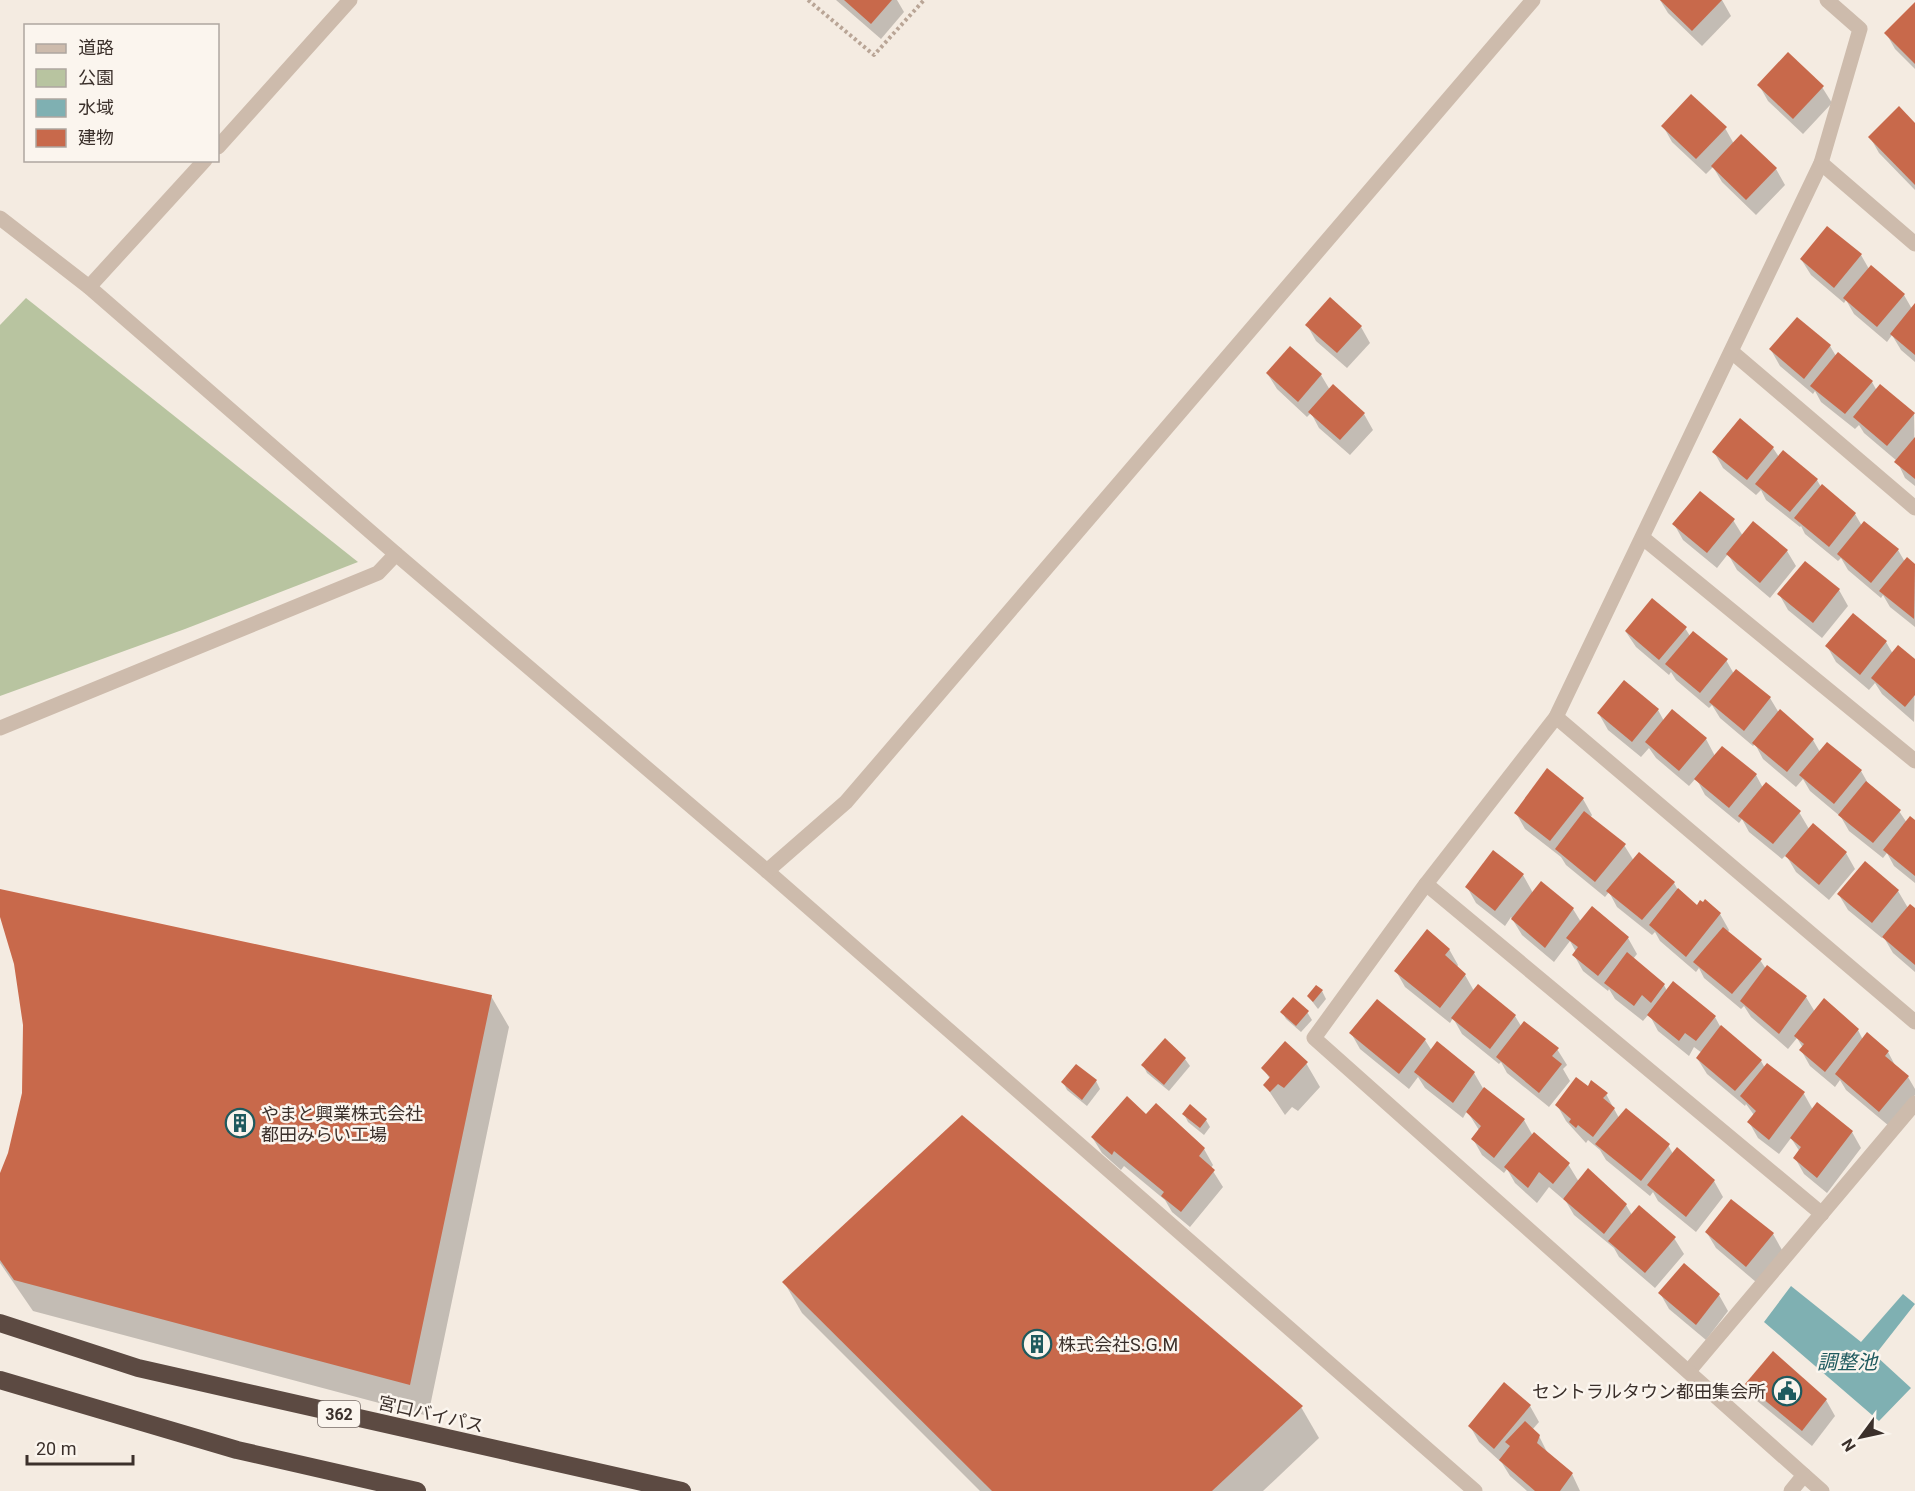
<svg xmlns="http://www.w3.org/2000/svg" width="1915" height="1491" font-family="Roboto,'Noto Sans JP',sans-serif">
<style>
.green{fill:#b8c4a0}
.water{fill:#7fb0b2}
.shadow{fill:#0003}
.building{fill:#c8694b}
.lines{fill:none;stroke-linecap:round;stroke-linejoin:round}
.path{stroke:#b9a596;stroke-width:4;stroke-dasharray:3 3;stroke-linecap:butt}
.minor{stroke:#cdbbac;stroke-width:15}
.highway{stroke:#5c4a42;stroke-width:18}
.labels{text-anchor:middle;dominant-baseline:central;stroke-width:5;stroke-linejoin:round;paint-order:stroke}
.shield{fill:#fbf5ee;stroke:#756b66;stroke-width:1.5}
.shield-label{font-size:16px;font-weight:bold;fill:#3b302b}
.poi-label{font-size:18px;fill:#3b302b;stroke:#fbf5ee;text-anchor:start}
.street-label{font-size:18px;fill:#3b302b;stroke:#fbf5ee}
.water-label{font-size:20px;font-style:italic;fill:#1f5a5e;stroke:#fbf5ee}
</style>
<rect width="100%" height="100%" fill="#f4ebe1"/>
<path class="green" d="M26 298 358 562 185 629 0 696V325Z"/>
<path class="water" d="M1791 1286 1861 1342 1903 1294 1915 1304 1875 1355 1911 1388 1879 1421 1764 1322Z"/>
<g class="shadow">
<path d="M836 0H897L904 12 881 39Z"/>
<path d="M1660 0H1722L1731 16 1702 46 1668 13Z"/>
<path d="M1915 4V69L1895 49 1886 33Z"/>
<path d="M1759 85 1822 87 1832 103 1803 134 1768 101Z"/>
<path d="M1915 125V190L1879 153 1870 137Z"/>
<path d="M1663 126 1725 128 1734 144 1776 169 1785 185 1756 215 1722 182 1713 167 1706 174 1672 142Z"/>
<path d="M1861 255 1869 269 1904 295 1912 309 1915 306V362L1901 350 1892 335 1887 342 1854 314 1846 300 1844 303 1811 275 1801 259Z"/>
<path d="M1797 319 1830 346 1836 356 1872 382 1877 391 1914 414 1915 486 1905 478 1897 461 1864 433 1859 425 1855 429 1821 402 1815 391 1813 394 1780 366 1771 350Z"/>
<path d="M1307 325 1361 327 1370 343 1347 368 1316 341Z"/>
<path d="M1290 348 1321 375 1330 390 1364 414 1373 430 1350 455 1319 428 1311 413 1307 417 1277 389 1267 373Z"/>
<path d="M1773 448 1779 457 1817 480 1821 487 1855 514 1862 526 1898 550 1905 562 1907 559 1915 566V627L1890 607 1883 595 1881 598 1848 570 1841 558 1838 561 1805 534 1801 526 1800 527 1766 500 1761 490 1756 495 1723 468 1714 452Z"/>
<path d="M1733 520 1743 536 1787 551 1796 566 1770 598 1737 570 1728 554 1717 568 1683 540 1674 524Z"/>
<path d="M1839 590 1848 606 1822 638 1788 610 1779 594Z"/>
<path d="M1853 615 1886 642 1893 654 1915 661 1914 722 1882 694 1875 683 1869 690 1836 662 1827 646Z"/>
<path d="M1685 628 1690 636 1726 660 1734 674 1737 671 1770 698 1779 713 1813 740 1820 752 1861 771 1869 785 1899 811 1907 823 1915 822V883L1894 866 1887 853 1883 858 1849 831 1841 817 1810 791 1803 779 1796 787 1763 759 1755 744 1753 746 1720 718 1712 705 1709 708 1676 680 1671 672 1669 675 1636 647 1626 632Z"/>
<path d="M1625 682 1658 710 1664 721 1706 739 1715 756 1756 775 1763 788 1799 812 1809 829 1846 853 1855 869 1829 900 1796 872 1786 855 1782 859 1749 832 1742 819 1739 823 1705 795 1696 778 1689 786 1656 758 1649 748 1641 757 1608 730 1599 714Z"/>
<path d="M1583 799 1592 815 1590 818 1624 845 1634 861 1674 883 1678 890 1697 907 1720 914 1729 930 1728 932 1760 960 1766 969 1784 979 1806 997 1815 1012 1858 1030 1863 1040 1888 1052 1896 1067 1908 1077 1915 1089V1095L1889 1126 1846 1090 1840 1080 1835 1087 1810 1066 1801 1050 1803 1048 1797 1038 1788 1049 1751 1017 1744 1006 1741 1009 1704 978 1699 968 1696 972 1660 941 1655 932 1652 935 1617 907 1609 892 1605 897 1566 865 1561 857 1525 829 1516 813Z"/>
<path d="M1523 875 1533 893 1573 909 1581 922 1592 908 1628 938 1637 954 1633 959 1664 985 1667 991 1715 1017 1721 1028 1761 1061 1765 1068 1804 1094 1813 1110 1817 1104 1852 1132 1861 1148 1827 1193 1804 1174 1795 1158 1800 1152 1791 1138 1779 1154 1758 1138 1749 1122 1754 1115 1746 1104 1745 1106 1707 1074 1697 1058 1702 1053 1694 1047 1689 1056 1658 1031 1649 1014 1643 1021 1615 999 1609 989 1608 991 1583 971 1574 955 1576 952 1570 941 1554 962 1522 935 1511 917 1505 926 1476 903 1467 887Z"/>
<path d="M0 890 491 996 509 1027 428 1416 33 1311 0 1263V1177L10 1153 24 1094V1025L15 963 0 912Z"/>
<path d="M1898 891 1908 908 1915 910V972L1893 953 1883 936 1882 938 1848 910 1839 895Z"/>
<path d="M1449 949 1458 965 1457 967 1465 975 1474 991 1515 1016 1521 1026 1557 1049 1567 1065 1563 1069 1570 1081 1549 1107 1507 1073 1501 1062 1499 1064 1462 1034 1453 1018 1450 1023 1405 987 1396 971Z"/>
<path d="M1322 991 1326 999 1318 1009 1308 996Z"/>
<path d="M1282 1012H1307L1312 1020 1301 1032 1286 1019Z"/>
<path d="M1351 1033 1425 1040 1432 1051 1474 1073 1484 1090 1524 1120 1533 1136 1568 1164 1579 1182 1588 1170 1626 1205 1632 1215 1674 1238 1684 1254 1655 1288 1619 1257 1614 1248 1574 1215 1564 1198 1563 1199 1549 1187 1537 1203 1515 1183 1507 1169 1504 1173 1482 1155 1473 1139 1479 1130 1467 1111 1463 1118 1425 1088 1418 1077 1409 1089 1360 1049Z"/>
<path d="M1165 1041 1185 1059 1190 1066 1169 1091 1147 1073 1143 1065Z"/>
<path d="M1306 1063 1320 1087 1298 1111 1292 1107 1285 1115 1265 1085 1270 1079 1263 1068Z"/>
<path d="M1077 1066 1096 1081 1100 1089 1087 1106 1067 1090 1063 1082Z"/>
<path d="M1588 1088 1606 1094 1619 1118 1668 1145 1673 1154 1714 1181 1723 1197 1696 1232 1658 1201 1653 1192 1650 1196 1606 1160 1600 1150 1588 1140 1586 1143 1566 1121 1557 1105Z"/>
<path d="M1184 1114 1206 1120 1210 1127 1204 1135 1188 1122Z"/>
<path d="M1146 1116 1204 1149 1213 1165 1211 1168 1223 1187 1190 1227 1172 1212 1165 1200 1124 1166 1121 1170 1102 1153 1092 1137Z"/>
<path d="M1731 1201 1773 1234 1782 1250 1756 1282 1716 1248 1707 1233Z"/>
<path d="M784 1282 1301 1407 1319 1438 1263 1491H980L802 1313Z"/>
<path d="M1660 1293 1719 1295 1728 1311 1706 1340 1669 1309Z"/>
<path d="M1747 1384 1826 1400 1835 1416 1812 1446 1756 1400Z"/>
<path d="M1530 1406 1539 1422 1532 1430 1539 1436 1548 1454 1572 1474 1580 1491H1527L1510 1476 1502 1463 1479 1442 1470 1426Z"/>
</g>
<g class="building">
<path d="M844 0H892L871 24Z"/>
<path d="M1660 0H1722L1692 31Z"/>
<path d="M1915 2V64L1884 33Z"/>
<path d="M1788 52 1824 86 1793 119 1757 85Z"/>
<path d="M1691 94 1727 127 1696 159 1661 126Z"/>
<path d="M1899 106 1915 123V185L1868 137Z"/>
<path d="M1741 134 1777 168 1746 200 1711 166Z"/>
<path d="M1827 226 1862 254 1834 288 1800 259Z"/>
<path d="M1871 265 1905 294 1877 327 1843 298Z"/>
<path d="M1330 297 1362 326 1337 353 1305 325Z"/>
<path d="M1915 303V355L1890 334Z"/>
<path d="M1797 317 1831 345 1804 379 1769 349Z"/>
<path d="M1290 346 1322 374 1298 402 1266 373Z"/>
<path d="M1838 352 1873 381 1845 414 1810 386Z"/>
<path d="M1333 384 1365 413 1340 440 1308 412Z"/>
<path d="M1880 384 1915 413 1887 446 1853 417Z"/>
<path d="M1740 418 1774 447 1747 480 1712 452Z"/>
<path d="M1915 437V479L1894 462Z"/>
<path d="M1783 450 1818 479 1790 512 1755 484Z"/>
<path d="M1822 484 1856 513 1829 547 1794 518Z"/>
<path d="M1700 491 1735 519 1707 553 1672 524Z"/>
<path d="M1753 521 1788 550 1760 583 1726 554Z"/>
<path d="M1864 521 1899 549 1871 583 1837 554Z"/>
<path d="M1907 557 1915 564 1914 619 1879 591Z"/>
<path d="M1805 561 1840 589 1813 623 1777 594Z"/>
<path d="M1652 598 1687 627 1659 660 1625 631Z"/>
<path d="M1853 613 1887 641 1860 675 1825 646Z"/>
<path d="M1693 631 1728 659 1700 693 1665 664Z"/>
<path d="M1898 645 1915 659V695L1905 707 1871 678Z"/>
<path d="M1736 669 1771 697 1744 731 1709 702Z"/>
<path d="M1624 680 1659 709 1632 742 1597 713Z"/>
<path d="M1672 709 1707 738 1679 771 1645 742Z"/>
<path d="M1780 709 1814 739 1787 772 1752 743Z"/>
<path d="M1827 742 1862 770 1834 804 1799 775Z"/>
<path d="M1722 746 1757 774 1729 808 1694 779Z"/>
<path d="M1547 768 1584 798 1550 841 1514 813Z"/>
<path d="M1866 781 1901 810 1873 843 1838 815Z"/>
<path d="M1766 782 1801 811 1773 844 1738 816Z"/>
<path d="M1584 811 1626 844 1595 882 1555 849Z"/>
<path d="M1910 816 1915 820V876L1883 850Z"/>
<path d="M1813 823 1847 852 1819 885 1785 856Z"/>
<path d="M1493 850 1524 874 1495 911 1465 887Z"/>
<path d="M1639 852 1675 882 1642 920 1606 891Z"/>
<path d="M1865 861 1899 890 1872 923 1837 894Z"/>
<path d="M1541 881 1574 908 1545 948 1511 919Z"/>
<path d="M1678 888 1697 905 1700 900 1703 902 1705 899 1721 913 1686 957 1649 925Z"/>
<path d="M0 889 492 995 410 1385 14 1280 0 1260V1173L8 1153 22 1093 23 1025 14 964 0 917Z"/>
<path d="M1910 904 1915 908V965L1882 937Z"/>
<path d="M1592 906 1629 937 1598 976 1572 955 1578 947 1566 938Z"/>
<path d="M1723 927 1762 959 1732 994 1693 962Z"/>
<path d="M1427 929 1450 949 1445 955 1466 974 1440 1008 1394 971Z"/>
<path d="M1627 952 1665 984 1651 1003 1642 995 1634 1006 1604 983Z"/>
<path d="M1767 965 1807 996 1779 1034 1740 1001Z"/>
<path d="M1673 981 1716 1016 1696 1041 1685 1033 1679 1041 1647 1015Z"/>
<path d="M1478 984 1516 1015 1490 1049 1451 1018Z"/>
<path d="M1316 985 1323 990 1313 1002 1307 996Z"/>
<path d="M1293 997 1309 1011 1296 1026 1280 1012Z"/>
<path d="M1824 998 1859 1029 1825 1072 1799 1050 1804 1044 1794 1036Z"/>
<path d="M1377 999 1426 1039 1399 1074 1349 1033Z"/>
<path d="M1524 1021 1559 1048 1552 1056 1562 1064 1539 1093 1496 1057Z"/>
<path d="M1721 1025 1762 1060 1735 1091 1696 1058Z"/>
<path d="M1867 1032 1889 1051 1885 1056 1909 1076 1879 1112 1835 1074Z"/>
<path d="M1165 1038 1186 1058 1164 1085 1141 1065Z"/>
<path d="M1285 1041 1308 1062 1284 1088 1278 1084 1270 1092 1263 1085 1270 1077 1261 1068Z"/>
<path d="M1437 1041 1475 1072 1453 1103 1414 1072Z"/>
<path d="M1767 1063 1805 1092 1769 1140 1747 1122 1756 1111 1740 1096Z"/>
<path d="M1076 1064 1097 1080 1082 1100 1061 1082Z"/>
<path d="M1576 1077 1588 1086 1591 1080 1608 1093 1603 1098 1615 1108 1593 1137 1578 1125 1576 1128 1569 1122 1571 1119 1555 1105Z"/>
<path d="M1484 1087 1525 1119 1494 1158 1471 1139 1481 1126 1466 1112Z"/>
<path d="M1127 1096 1146 1114 1156 1103 1205 1148 1199 1156 1215 1170 1181 1212 1161 1196 1164 1192 1114 1151 1112 1155 1091 1137Z"/>
<path d="M1817 1102 1853 1131 1817 1178 1793 1158 1801 1147 1790 1138Z"/>
<path d="M1190 1104 1207 1119 1200 1128 1182 1114Z"/>
<path d="M1626 1108 1670 1144 1641 1181 1595 1144Z"/>
<path d="M962 1115 1303 1406 1212 1491H992L782 1282Z"/>
<path d="M1534 1132 1570 1163 1553 1184 1539 1172 1528 1188 1504 1167Z"/>
<path d="M1677 1147 1715 1180 1686 1217 1647 1185Z"/>
<path d="M1588 1168 1627 1204 1604 1234 1563 1199Z"/>
<path d="M1731 1199 1774 1233 1746 1267 1705 1232Z"/>
<path d="M1639 1205 1676 1237 1645 1273 1608 1241Z"/>
<path d="M1684 1263 1720 1294 1696 1325 1658 1293Z"/>
<path d="M1773 1351 1827 1399 1802 1431 1745 1384Z"/>
<path d="M1504 1382 1531 1405 1494 1449 1468 1426Z"/>
<path d="M1525 1421 1540 1435 1537 1443 1573 1473 1560 1491H1535L1499 1460 1510 1446 1505 1442Z"/>
</g>
<g class="lines">
<path class="path" d="M808 0 874 55 924 0"/>
<g class="minor">
<path d="M218 147 350 0"/>
<path d="M1821 163 1915 244"/>
<path d="M0 218 89 287 396 554 767 871 1475 1491"/>
<path d="M89 287 205 160"/>
<path d="M1732 352 1915 508"/>
<path d="M1643 538 1915 761"/>
<path d="M1556 717 1915 1022"/>
<path d="M0 728 378 573 396 554"/>
<path d="M767 871 846 802 1533 0"/>
<path d="M1426 884 1822 1214"/>
<path d="M1689 1371 1915 1103"/>
<path d="M1804 1475 1822 1491"/>
<path d="M1791 1491 1804 1475 1314 1038 1426 884 1556 717 1821 163 1860 29 1827 0"/>
</g>
<g class="highway">
<path d="M0 1323 138 1368 682 1491"/>
<path d="M0 1380 237 1450 417 1491"/>
</g>
</g>
<defs>
<g id="building-ring" transform="scale(1.5)"><circle r="9.5" fill="#fbf5ee" stroke="#1f5a5e" stroke-width="1.5"/><path d="M-4-6H4V6H1V3H-1V6H-4ZM-2.5-4.3h1.7v1.8h-1.7ZM.8-4.3h1.7v1.8H.8ZM-2.5-1h1.7V.8h-1.7ZM.8-1h1.7V.8H.8Z" fill="#1f5a5e"/></g>
<g id="civic-ring" transform="scale(1.5)"><circle r="9.5" fill="#fbf5ee" stroke="#1f5a5e" stroke-width="1.5"/><path d="M-.6-6.5H3V-4.5H.6V-3L4-1V1h2V6H-6V1h2V-1L-.6-3ZM-1.2 2.5V6h2.4V2.5Z" fill="#1f5a5e"/></g>
</defs>
<g fill-rule="evenodd">
<use href="#building-ring" x="240" y="1123"/>
<use href="#building-ring" x="1037" y="1344"/>
<use href="#civic-ring" x="1787" y="1391"/>
</g>
<g class="labels">
<rect class="shield" x="318" y="1401" width="42" height="26" rx="4.5"/>
<g class="shield-label">
<text x="339" y="1414">362</text>
</g>
<g class="poi-label">
<text x="261" y="1113">やまと興業株式会社<tspan x="261" dy="21">都田みらい工場</tspan></text>
<text x="1058" y="1344">株式会社S.G.M</text>
<text x="1766" y="1391" text-anchor="end">セントラルタウン都田集会所</text>
</g>
<g class="street-label">
<text transform="translate(431 1414) rotate(13)">宮口バイパス</text>
</g>
<g class="water-label">
<text x="1847" y="1362">調整池</text>
</g>
</g>
<rect x="24" y="24" width="195" height="138" fill="#fbf5ee" stroke="#aea6a0" stroke-width="1.5"/>
<rect x="36" y="44" width="30" height="9" fill="#cdbbac" stroke="#aea6a0" stroke-width="1.5"/>
<text x="78" y="54" font-size="18" fill="#3b302b">道路</text>
<rect x="36" y="69" width="30" height="18" fill="#b8c4a0" stroke="#aea6a0" stroke-width="1.5"/>
<text x="78" y="84" font-size="18" fill="#3b302b">公園</text>
<rect x="36" y="99" width="30" height="18" fill="#7fb0b2" stroke="#aea6a0" stroke-width="1.5"/>
<text x="78" y="114" font-size="18" fill="#3b302b">水域</text>
<rect x="36" y="129" width="30" height="18" fill="#c8694b" stroke="#aea6a0" stroke-width="1.5"/>
<text x="78" y="144" font-size="18" fill="#3b302b">建物</text>
<g transform="translate(1861 1437) rotate(237)" stroke="#fbf5ee" stroke-width="4.5" paint-order="stroke">
<path d="M0-4.5L10 22L0 15L-10 22Z" fill="#3b302b"/>
<text y="-9" font-size="16" font-weight="bold" text-anchor="middle" fill="#3b302b">N</text>
</g>
<path d="M27 1455v9h106v-9" fill="none" stroke="#3b302b" stroke-width="3"/>
<text x="36" y="1455" font-size="18" fill="#3b302b" stroke="#fbf5ee" stroke-width="4.5" paint-order="stroke">20 m</text>
</svg>
